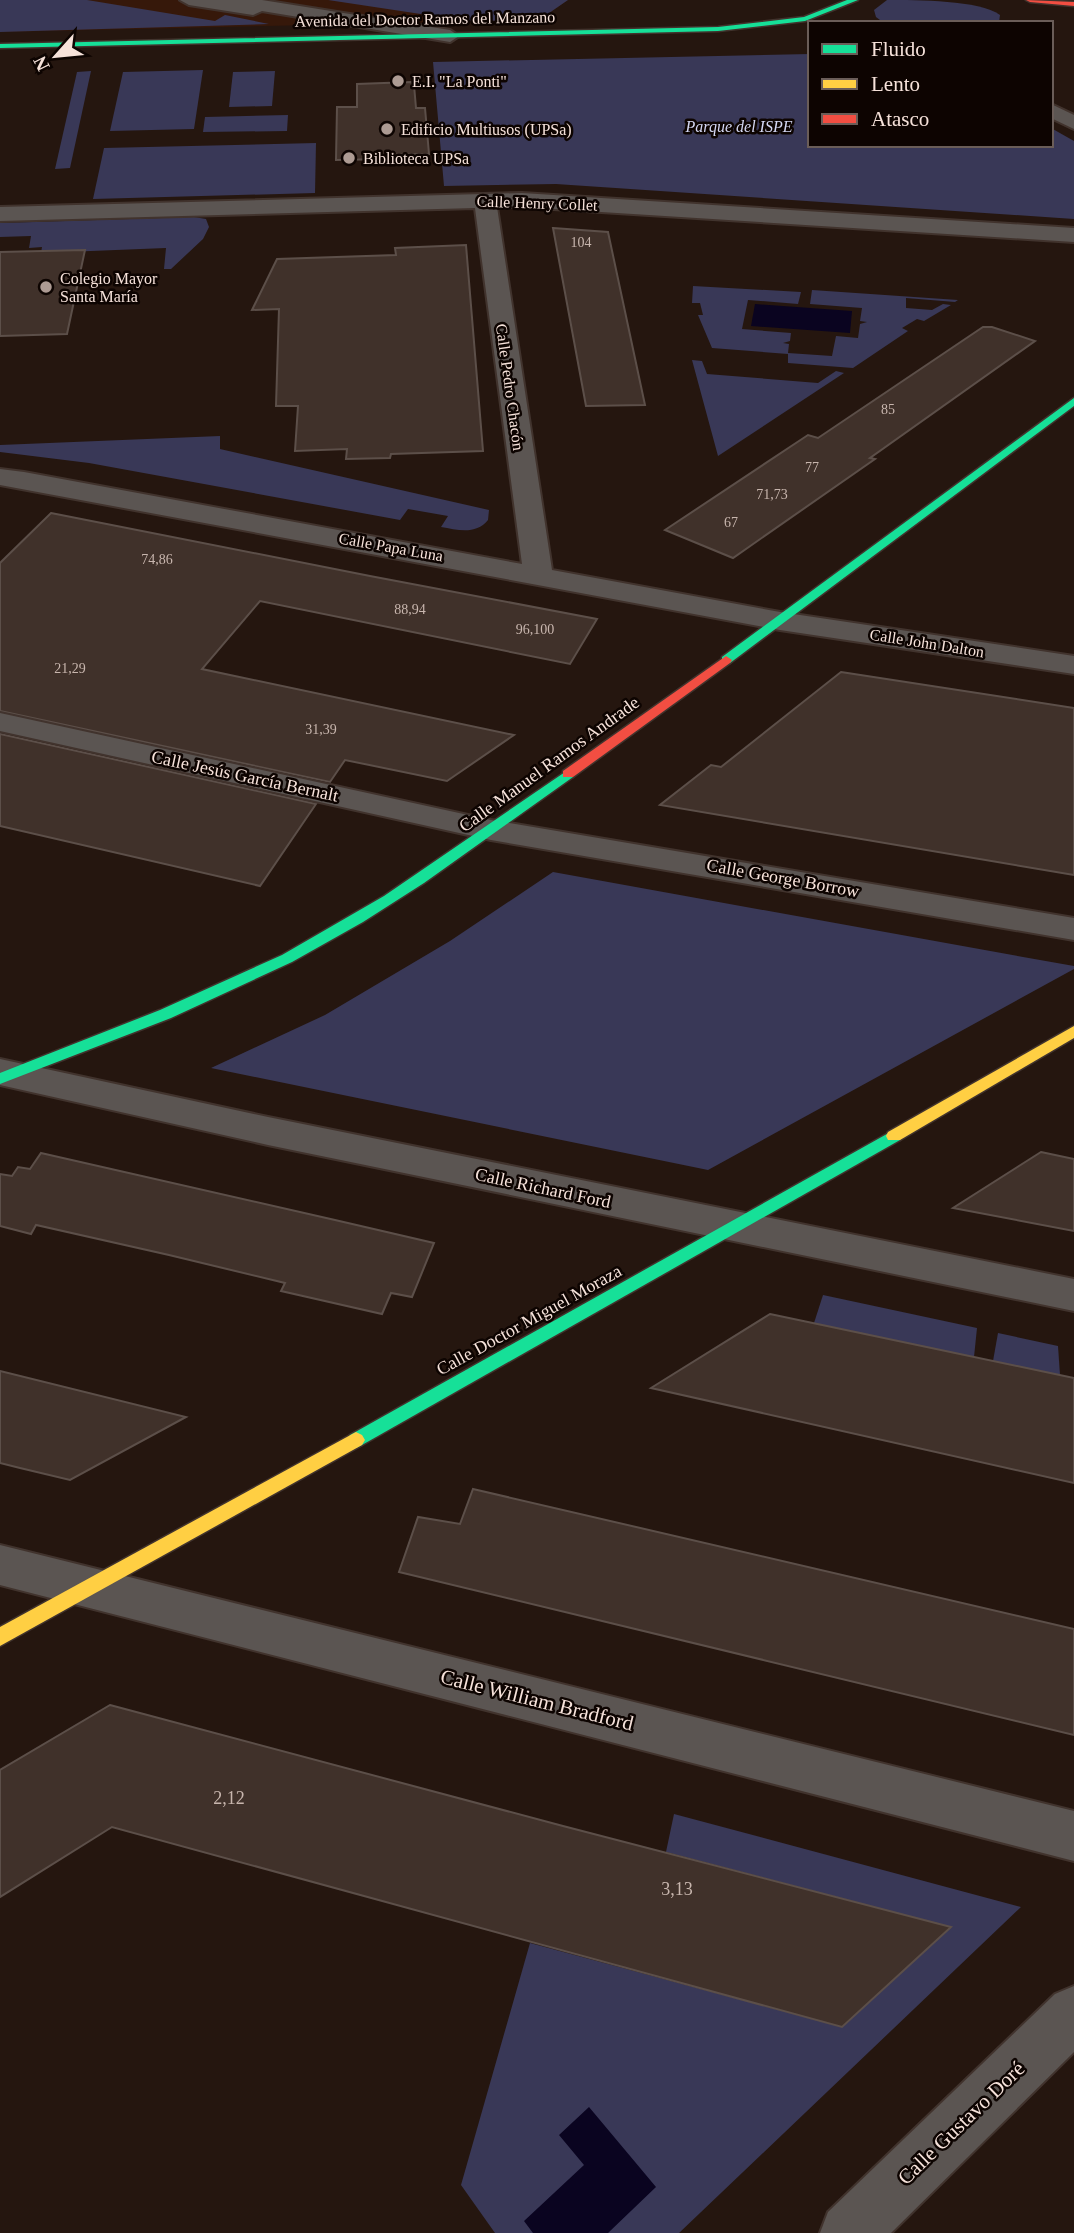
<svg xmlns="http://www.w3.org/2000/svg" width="1074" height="2233" font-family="Georgia,serif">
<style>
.built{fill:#36180a}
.green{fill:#393857}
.water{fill:#0a0420}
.building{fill:#40312a;stroke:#5c4f49;stroke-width:2}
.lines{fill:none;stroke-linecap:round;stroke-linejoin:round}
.street-casing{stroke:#41332d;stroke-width:4}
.fast-casing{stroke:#41332d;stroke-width:3}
.slow-casing{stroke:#41332d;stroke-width:3}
.jam-casing{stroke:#41332d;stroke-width:3}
.street{fill:#5b5552;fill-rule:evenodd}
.fast{fill:#16e098;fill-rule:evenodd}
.slow{fill:#ffcf43;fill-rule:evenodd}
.jam{fill:#f24e42;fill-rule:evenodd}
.poi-dot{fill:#ad9b93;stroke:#0d0401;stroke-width:2.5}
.labels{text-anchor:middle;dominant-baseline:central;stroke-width:5;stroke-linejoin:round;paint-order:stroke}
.number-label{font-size:14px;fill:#c8b6ae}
.far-street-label{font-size:16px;fill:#f6e2da;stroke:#0d0401}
.far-poi-label{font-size:16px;fill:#f6e2da;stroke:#0d0401;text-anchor:start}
.far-park-label{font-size:16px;font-style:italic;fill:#d4d7f3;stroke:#0d0401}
.street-label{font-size:18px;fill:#f6e2da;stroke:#0d0401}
.near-number-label{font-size:18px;fill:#c8b6ae}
.near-street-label{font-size:21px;fill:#f6e2da;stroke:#0d0401}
</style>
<rect width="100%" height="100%" fill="#25160f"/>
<path class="built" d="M0 0H568L539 20 0 32Z"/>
<g class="green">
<path d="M0 0H87L215 21 225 15 269 24 0 32Z"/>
<path d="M328 0H568L539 20 467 21Z"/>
<path d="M887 0C918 0 979 0 1000 15L999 22 884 23 876 17 874 10Z"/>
<path d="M810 54V145H1051V128L1074 141V219L556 184 444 186 433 62Z"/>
<path d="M203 70 194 129 110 131 123 72Z"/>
<path d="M91 71 70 168 55 169 77 72Z"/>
<path d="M275 71 272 106 229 107 233 72Z"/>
<path d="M288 115 287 131 203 132 205 117Z"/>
<path d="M316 143 315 193 93 199 104 148Z"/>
<path d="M194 217 206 219 209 227 203 239 171 269H164L166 248 41 253 42 247 29 248 31 236 0 237V223Z"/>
<path d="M693 286 801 292 798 304 748 300 742 329 791 333 790 341 783 343 789 344 788 353 832 356 836 336 858 338 860 324 867 322 860 321 862 308 810 304 812 290 958 300 955 302 906 298V308L932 310 943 304 951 305 924 321 917 319 902 328 908 331 853 368 788 363V354L712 348 698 315H703L700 303H692Z"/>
<path d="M692 360 702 361 707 374 818 383 836 371 844 373 718 456Z"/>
<path d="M220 436V449L489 510 488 520C476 535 458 530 441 527L448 516 408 509 400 520 89 463 0 452V445Z"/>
<path d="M553 872 1040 960 1074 966V969L708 1170 211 1068 325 1015 450 941Z"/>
<path d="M823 1295 977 1328 974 1357 814 1323Z"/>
<path d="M998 1333 1058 1346 1060 1375 993 1361Z"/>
<path d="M674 1814 1021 1907 679 2233H495L461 2185 530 1943 842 2027 951 1927 666 1852Z"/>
</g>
<g class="water">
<path d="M755 304 852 311 850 333 751 326Z"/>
<path d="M589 2107 656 2187 608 2233H533L524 2221 584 2165 559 2135Z"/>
</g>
<g class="building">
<path d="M411 82 414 85 416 108H425L429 154 387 155V159L336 160 337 107H357V84Z"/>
<path d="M553 228 608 232 645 405 586 406Z"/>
<path d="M466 245 483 451 391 454 390 458 346 459 347 449 295 451 298 406H276L279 309 252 310 277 259 396 255 395 248Z"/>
<path d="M85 250 67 334 0 336V252Z"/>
<path d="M983 327H992L1035 341 870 458 875 459 733 558 665 530 808 435 818 438Z"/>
<path d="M51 513 370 576 597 619 570 664 260 601 202 669 514 735 447 781 345 760 330 782 0 711V563Z"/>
<path d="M841 672 1074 708V875L660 805 711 765 721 767Z"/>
<path d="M0 734 316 804 260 886 0 826Z"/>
<path d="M1041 1152 1074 1159V1231L953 1208Z"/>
<path d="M41 1153 335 1220 434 1243 412 1297 391 1293 382 1314 281 1291 285 1283 169 1255 36 1225 31 1234 0 1226V1174L12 1176 18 1167 30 1169Z"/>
<path d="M770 1314 1074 1378V1483L651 1388Z"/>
<path d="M0 1371 186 1417 70 1480 20 1468 0 1463Z"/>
<path d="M473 1489 1074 1629V1735L399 1572 418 1517 460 1524Z"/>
<path d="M110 1705 563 1826 951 1927 842 2027 112 1827 0 1897V1770Z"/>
</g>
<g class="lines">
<g class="street-casing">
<g id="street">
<path d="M180 0H262L450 30 459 36 450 42 262 11 253 15 189 5Z"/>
<path d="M1051 104 1074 115V129L1051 118Z"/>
<path d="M522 193 1074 228V242L522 207H497L552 570 780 612 1074 656V674L780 630 0 485V469L24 472 522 564 475 208 0 221V207Z"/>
<path d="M0 713 491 820 1074 918V940L491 840 0 731Z"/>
<path d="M0 1059 268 1117 1074 1279V1311L268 1145 0 1085Z"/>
<path d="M0 1545 1074 1811V1861L0 1585Z"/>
<path d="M1074 1986V2052L891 2233H820L828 2212 1055 1994Z"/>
</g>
</g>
<g class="fast-casing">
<g id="fast">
<path d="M847 0H858L805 21 718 31 0 48V44L718 27 804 17Z"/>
<path d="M1074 398V406L730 663H722V657Z"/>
<path d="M568 770 573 771V777L424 883 363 922 292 962 171 1018 0 1084V1073L160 1010 282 955 384 896Z"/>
<path d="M894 1130 902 1136 900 1140 362 1445 356 1448 350 1445 347 1440 350 1435Z"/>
</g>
</g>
<g class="slow-casing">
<g id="slow">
<path d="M1074 1026V1038L900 1140H888L886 1136 888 1132Z"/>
<path d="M356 1432 362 1435 365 1440 362 1445 0 1646V1627Z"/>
</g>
</g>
<g class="jam-casing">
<g id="jam">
<path d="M1026 0 1074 2V6L1030 2Z"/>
<path d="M726 656 732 660 730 663 573 777H563V771Z"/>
</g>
</g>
<use href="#street" class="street"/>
<use href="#fast" class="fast"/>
<use href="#slow" class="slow"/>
<use href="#jam" class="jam"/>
</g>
<g class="poi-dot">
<circle cx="398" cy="81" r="7"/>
<circle cx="387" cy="129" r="7"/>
<circle cx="349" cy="158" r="7"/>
<circle cx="46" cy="287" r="7"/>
</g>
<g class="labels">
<g class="number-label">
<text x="581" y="242">104</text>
<text x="888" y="409">85</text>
<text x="812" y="467">77</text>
<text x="772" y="494">71,73</text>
<text x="731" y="522">67</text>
<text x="157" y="559">74,86</text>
<text x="410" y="609">88,94</text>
<text x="535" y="629">96,100</text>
<text x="70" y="668">21,29</text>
<text x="321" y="729">31,39</text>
</g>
<g class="far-street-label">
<text transform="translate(425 19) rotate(-1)">Avenida del Doctor Ramos del Manzano</text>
<text transform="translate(537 203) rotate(2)">Calle Henry Collet</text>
<text transform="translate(510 387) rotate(82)">Calle Pedro Chacón</text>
<text transform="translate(391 547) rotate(10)">Calle Papa Luna</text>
<text transform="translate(927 643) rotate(9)">Calle John Dalton</text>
</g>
<g class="far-poi-label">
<text x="412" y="81">E.I. "La Ponti"</text>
<text x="401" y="129">Edificio Multiusos (UPSa)</text>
<text x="363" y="158">Biblioteca UPSa</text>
<text x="60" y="278">Colegio Mayor<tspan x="60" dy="18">Santa María</tspan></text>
</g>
<g class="far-park-label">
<text x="739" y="126">Parque del ISPE</text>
</g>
<g class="street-label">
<text transform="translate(549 764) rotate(-36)">Calle Manuel Ramos Andrade</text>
<text transform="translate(245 776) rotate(12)">Calle Jesús García Bernalt</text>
<text transform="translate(783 878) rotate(10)">Calle George Borrow</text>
<text transform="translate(543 1188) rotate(12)">Calle Richard Ford</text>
<text transform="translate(529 1320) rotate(-29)">Calle Doctor Miguel Moraza</text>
</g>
<g class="near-number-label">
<text x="229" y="1798">2,12</text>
<text x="677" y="1889">3,13</text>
</g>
<g class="near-street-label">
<text transform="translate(537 1700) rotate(14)">Calle William Bradford</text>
<text transform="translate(961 2123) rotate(-44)">Calle Gustavo Doré</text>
</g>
</g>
<rect x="808" y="21" width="245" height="126" fill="#0d0401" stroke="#6a5d58" stroke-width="2"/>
<rect x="822" y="44" width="35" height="10" fill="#16e098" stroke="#6a5d58" stroke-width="2"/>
<text x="871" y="56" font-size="21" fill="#f6e2da">Fluido</text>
<rect x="822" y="79" width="35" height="10" fill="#ffcf43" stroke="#6a5d58" stroke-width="2"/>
<text x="871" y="91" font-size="21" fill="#f6e2da">Lento</text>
<rect x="822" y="114" width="35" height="10" fill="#f24e42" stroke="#6a5d58" stroke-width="2"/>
<text x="871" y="126" font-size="21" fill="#f6e2da">Atasco</text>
<g transform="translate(56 56) rotate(243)" stroke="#0d0401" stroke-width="5" paint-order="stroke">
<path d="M0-5L12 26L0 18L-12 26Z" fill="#f6e2da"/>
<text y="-10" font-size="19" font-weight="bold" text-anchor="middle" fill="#f6e2da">N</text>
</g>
</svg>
